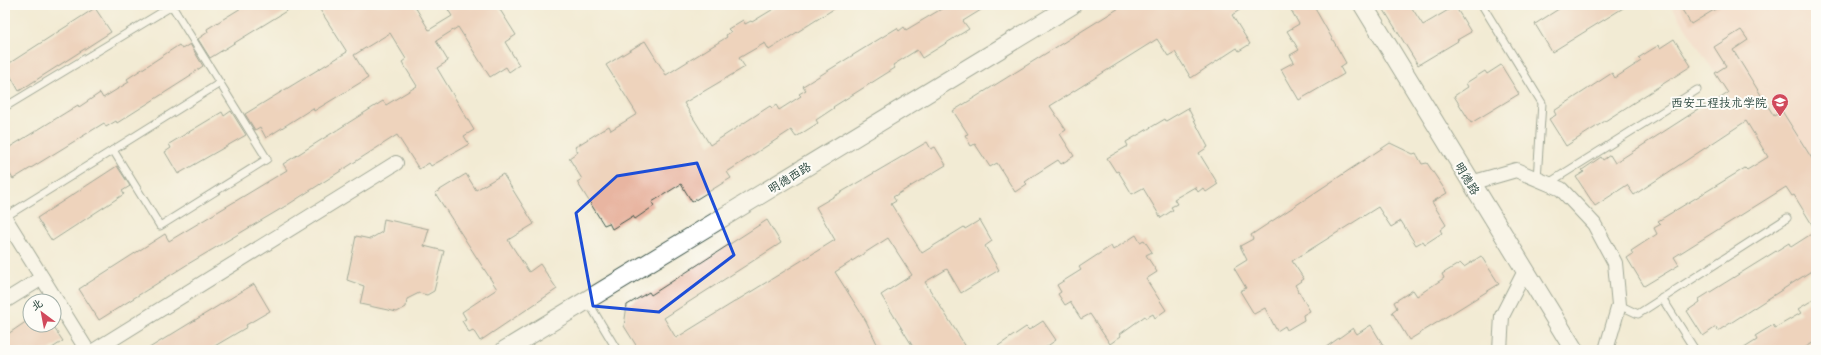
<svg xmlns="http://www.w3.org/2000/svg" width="1821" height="355" font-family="'Playpen Sans','LXGW WenKai TC',sans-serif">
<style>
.built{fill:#f6d1c5}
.building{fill:#e8b5a1}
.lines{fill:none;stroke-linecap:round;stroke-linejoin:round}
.service-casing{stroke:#3f574c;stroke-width:9}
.minor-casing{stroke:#3f574c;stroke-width:16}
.tertiary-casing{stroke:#3f574c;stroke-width:20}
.service{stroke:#fff;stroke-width:7}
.minor{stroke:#fff;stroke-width:14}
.tertiary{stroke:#fff;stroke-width:18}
.marked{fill:none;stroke:#1d4ed8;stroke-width:3;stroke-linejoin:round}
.labels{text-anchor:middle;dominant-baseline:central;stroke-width:4;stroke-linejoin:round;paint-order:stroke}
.poi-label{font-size:12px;fill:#1f3d34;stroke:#fdfcf7;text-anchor:end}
.street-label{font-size:12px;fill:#1f3d34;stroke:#fdfcf7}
</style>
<rect width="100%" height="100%" fill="#fdfcf7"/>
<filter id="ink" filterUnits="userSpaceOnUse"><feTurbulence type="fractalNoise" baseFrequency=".025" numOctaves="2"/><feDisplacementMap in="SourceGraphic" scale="8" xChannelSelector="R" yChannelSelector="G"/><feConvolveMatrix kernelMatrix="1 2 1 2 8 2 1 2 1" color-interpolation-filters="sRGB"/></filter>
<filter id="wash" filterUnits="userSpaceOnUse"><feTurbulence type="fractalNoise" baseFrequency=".012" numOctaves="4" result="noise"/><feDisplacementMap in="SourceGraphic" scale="16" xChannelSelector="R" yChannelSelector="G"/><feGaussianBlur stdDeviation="0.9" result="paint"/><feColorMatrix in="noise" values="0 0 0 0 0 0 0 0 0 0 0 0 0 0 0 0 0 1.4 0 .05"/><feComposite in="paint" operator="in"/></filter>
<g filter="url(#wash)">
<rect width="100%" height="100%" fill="#f2ebd4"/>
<path class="built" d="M1671 5H1816V229Z"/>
<g id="blocks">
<g class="building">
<path d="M246 5H296L210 58 198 39 208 32 207 29Z"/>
<path d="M317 5H414L429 30 452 16 445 5H497L516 35 505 42 519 65 509 72 506 67 490 77 458 27 436 41 448 61 437 68 474 130 464 136 469 144 431 166 429 163 419 169 397 135 289 204 188 264 99 320 79 289 165 234 169 241 249 193 287 170 283 164 383 101 386 105 417 86 402 62 406 59 390 33 354 55 368 78 314 111 313 108 266 138 260 127 255 130 245 114 347 52Z"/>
<path d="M780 5H840L769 50 765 43 739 58 745 67 684 103 710 145 770 106 772 108 776 105 779 110 801 96 799 94 806 90 803 86 897 28 899 31 904 27 906 30 948 5H989L963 21 969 29 922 58 917 50 893 65 895 68 833 107 834 108 816 120 818 123 796 137 791 130 727 172 731 178 692 202 681 184 652 202 654 206 635 219 633 216 612 229 609 223 604 225 577 182 582 179 569 158 578 152 575 147 609 126 611 130 637 114 606 65 645 41 666 75 727 37 726 35 731 32 728 29 743 20 745 24 751 21 752 22Z"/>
<path d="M1124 5H1247L1232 15 1250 44 1239 51 1237 48 1191 78 1175 52 1168 56 1157 39 1050 106 1066 130 1060 134 1074 156 1061 164 1058 160 1036 174 1025 182 1027 184 1015 192 997 163 990 167 975 144 971 146 965 135 968 134 953 111Z"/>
<path d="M1299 5H1313L1346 63 1340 67 1344 74 1299 100 1281 69 1294 62 1290 55 1299 50 1287 31 1299 24 1291 10Z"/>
<path d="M1381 5H1410L1423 25 1455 6 1471 32 1457 40 1458 41 1418 65Z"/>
<path d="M1565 5H1628L1552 52 1535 24Z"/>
<path d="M1679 5H1722L1691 24Z"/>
<path d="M95 8 111 32 19 91 5 66Z"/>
<path d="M1741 30 1748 40 1733 50 1774 116 1782 111 1816 165V268L1718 331 1716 327 1703 336 1687 311 1700 302 1699 299 1789 243 1791 247 1816 231 1794 195 1792 196 1786 187 1674 257 1679 265 1644 286 1627 258 1633 254 1631 251 1657 234 1654 228 1661 224 1658 221 1745 168 1747 170 1768 157 1746 121 1634 195 1627 185 1595 206 1576 177 1584 172 1582 170 1601 157 1603 160 1610 155 1615 163 1705 105 1706 108 1728 93 1715 73 1726 66 1714 47Z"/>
<path d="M1674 39 1691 66 1566 146 1549 119 1556 115 1554 111 1612 73 1615 78 1641 61 1638 58 1659 45 1660 48Z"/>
<path d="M190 44 203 66 190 75 191 76 117 123 116 121 106 127 104 123 13 179 5 166V150L78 105 79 107 100 93 103 98 129 82 127 79 179 45 182 49Z"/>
<path d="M1501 65 1519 94 1471 123 1454 96 1468 87 1466 83 1485 71 1487 74Z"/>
<path d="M1188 108 1208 147 1199 153 1218 184 1206 192 1203 188 1198 192 1195 187 1174 199 1177 204 1171 207 1173 210 1161 218 1143 188 1132 194 1118 171 1116 172 1107 158 1128 146 1126 142 1165 119 1166 121Z"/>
<path d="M231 111 246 135 178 174 165 152 171 148 169 144 222 112 224 116Z"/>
<path d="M927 142 931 149 935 147 946 165 893 197 896 201 891 204 922 253 964 227 965 229 980 220 992 241 985 246 999 270 961 293 947 269 925 282 968 350H915L881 295 912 275 888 238 835 272 866 321 880 350H639L624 326 627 305 649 292 651 295 767 220 781 243 664 318 676 338 835 240 816 207Z"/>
<path d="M1390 143 1413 154 1416 153 1422 164 1427 163 1447 193 1432 202 1446 225 1440 230 1442 233 1425 244 1423 241 1416 245 1401 221 1391 227 1378 207 1292 261 1304 279 1295 285 1310 311 1303 315 1304 320 1287 330 1285 326 1277 331 1265 308 1254 314 1240 291 1246 288 1234 268 1247 260 1240 246 1253 239 1251 235Z"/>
<path d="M117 166 130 186 122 191 124 194 52 241 37 218Z"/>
<path d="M466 174 476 190 503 174 534 224 508 240 529 272 540 264 557 289 480 341 473 330 469 332 462 321 466 319 462 312 497 289 435 193Z"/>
<path d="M384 219 429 229 424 246 444 251 434 291 427 295 419 293 407 299 406 307 397 312 360 304 364 286 347 280 356 236 370 239 382 232Z"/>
<path d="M1136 235 1140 242 1144 240 1152 252 1146 255 1157 272 1146 279 1166 310 1155 318 1153 314 1146 318 1145 316 1120 334 1121 336 1110 344 1090 314 1081 319 1070 302 1065 305 1058 294 1061 292 1057 285 1081 270 1079 267 1111 246 1113 250Z"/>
<path d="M1481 256 1499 284 1409 340 1392 312 1397 308 1394 302 1413 290 1417 296 1444 278 1442 274 1460 263 1464 267Z"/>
<path d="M254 284 270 311 246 325 247 327 208 350H146Z"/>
<path d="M1816 298V341L1801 350H1741L1757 340 1755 336 1773 325 1775 328 1801 313 1798 309Z"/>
<path d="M30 319V325H52L63 341 49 350H5V336Z"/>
<path d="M1043 321 1056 340 1042 350H992L1026 327 1029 330Z"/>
<path d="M1371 325 1386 350H1322L1353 328 1357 334Z"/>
</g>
</g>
</g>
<g filter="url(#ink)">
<use href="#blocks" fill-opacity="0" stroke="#3f574c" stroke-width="1"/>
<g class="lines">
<g class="service-casing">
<g id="service">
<path d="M1482 5 1542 103 1537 179"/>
<path d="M5 107 172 6 267 159 160 226 113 150 5 217"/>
<path d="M113 150 220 83"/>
<path d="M1547 184 1697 90"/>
<path d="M1662 298 1695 350"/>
<path d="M587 300 617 350"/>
<path d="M1619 305 1638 314 1787 218"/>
</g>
</g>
<g class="minor-casing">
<g id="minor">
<path d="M1471 183 1516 170 1561 189 1594 224 1615 263 1619 305 1606 350"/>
<path d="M5 218 87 350"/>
<path d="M5 301 42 278"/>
<path d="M95 350 396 163"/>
<path d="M1500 350 1502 316 1525 271"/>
</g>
</g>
<g class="tertiary-casing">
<g id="tertiary">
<path d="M1363 5 1574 350"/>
<path d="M505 350 1072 5"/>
</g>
</g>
<use href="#service" class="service"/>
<use href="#minor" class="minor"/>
<use href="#tertiary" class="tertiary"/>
</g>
</g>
<path d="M0 0H1821V355H0ZM697 163 734 255 659 312 593 306 576 213 617 176Z" fill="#f2ebd4" fill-opacity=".55" fill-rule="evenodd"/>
<path class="marked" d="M697 163 734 255 659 312 593 306 576 213 617 176Z"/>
<defs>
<g id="university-pin" transform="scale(0.9)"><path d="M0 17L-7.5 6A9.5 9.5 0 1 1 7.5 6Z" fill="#d1495b" stroke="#fdfcf7"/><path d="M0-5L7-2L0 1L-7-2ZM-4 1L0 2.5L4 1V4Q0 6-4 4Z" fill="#fff"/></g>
</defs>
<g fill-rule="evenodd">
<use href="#university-pin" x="1780" y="102"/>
</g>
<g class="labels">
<g class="poi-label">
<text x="1767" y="102">西安工程技术学院</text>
</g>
<g class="street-label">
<text transform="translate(789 177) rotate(-31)">明德西路</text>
<text transform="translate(1468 178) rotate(59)">明德路</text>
</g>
</g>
<rect width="1821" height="355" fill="none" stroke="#fdfcf7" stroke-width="20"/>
<g transform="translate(42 313) rotate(328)"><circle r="19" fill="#fdfcf7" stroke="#a4b0a9"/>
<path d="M0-3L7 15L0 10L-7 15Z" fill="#d1495b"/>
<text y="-6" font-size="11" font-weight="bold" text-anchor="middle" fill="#1f3d34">北</text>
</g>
</svg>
